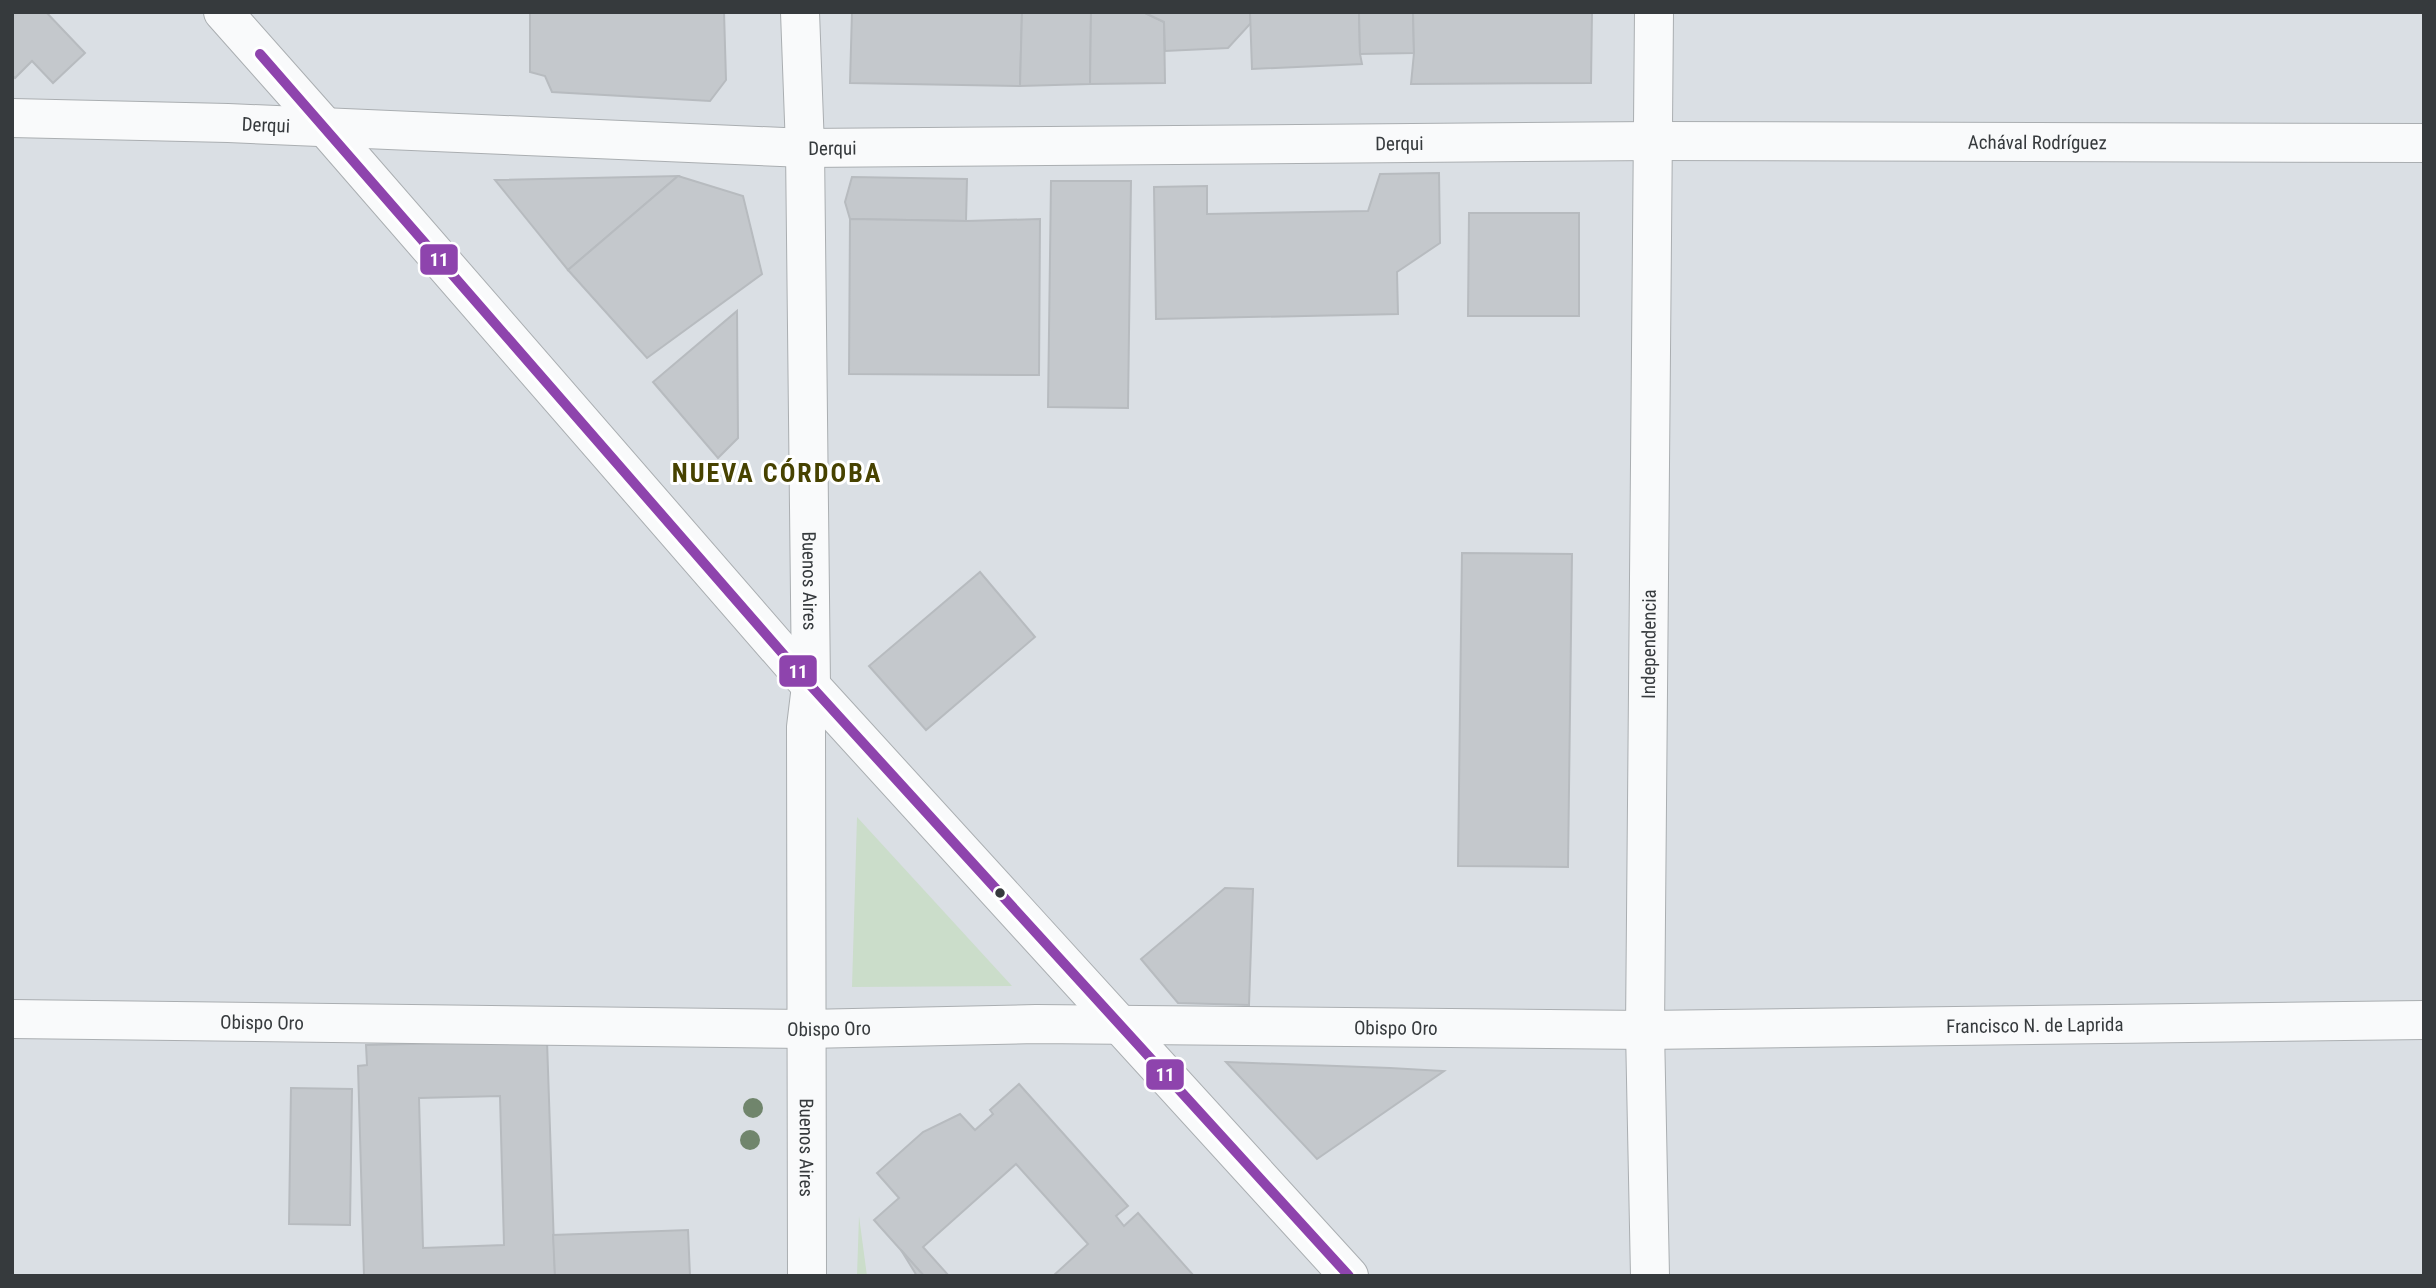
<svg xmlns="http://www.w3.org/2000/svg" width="2436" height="1288" font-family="'Roboto Condensed',sans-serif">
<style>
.green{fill:#cbddca}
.building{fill:#c4c8cc;stroke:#b7bbbf;stroke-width:2;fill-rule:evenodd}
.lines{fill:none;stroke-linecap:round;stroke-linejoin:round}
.minor-casing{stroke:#aaaeb1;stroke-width:40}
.major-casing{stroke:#aaaeb1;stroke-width:40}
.minor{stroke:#f9fafb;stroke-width:38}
.major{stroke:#f9fafb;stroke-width:38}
.bus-1-casing{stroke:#fff;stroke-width:16}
.bus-1{stroke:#8e44ad;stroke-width:10}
.tree{fill:#70856c}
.bus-dot{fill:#363a3d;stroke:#fff;stroke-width:2.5}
.labels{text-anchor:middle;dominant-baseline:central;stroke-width:6;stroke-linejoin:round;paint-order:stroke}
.street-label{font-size:19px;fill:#363a3d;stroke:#fff}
.district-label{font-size:26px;font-weight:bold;letter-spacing:2px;fill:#474200;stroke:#fff}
.line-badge{stroke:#fff;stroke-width:2.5}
.badge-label{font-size:19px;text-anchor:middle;font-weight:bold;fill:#fff}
</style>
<rect width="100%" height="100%" fill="#dadfe4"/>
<g class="green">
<path d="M857 817 1012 986 852 987Z"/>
<path d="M859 1216 867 1276H857Z"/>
</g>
<g class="building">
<path d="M12 12H46L85 53 53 83 32 61 15 78 12 75Z"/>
<path d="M530 12H724L726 80 710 101 552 92 545 76 530 72Z"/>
<path d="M852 12H1022L1020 86 850 83Z"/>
<path d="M1022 12H1091L1090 84 1020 86Z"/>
<path d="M1091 12H1143L1164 22 1165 83 1090 84Z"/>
<path d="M1143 12H1250L1251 23 1228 48 1165 51 1164 22Z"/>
<path d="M1250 12H1359L1360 54 1362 64 1252 69Z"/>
<path d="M1359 12H1413L1414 53 1360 54Z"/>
<path d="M1413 12H1592L1591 83 1411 84 1414 53Z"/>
<path d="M1439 173 1440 243 1397 272 1398 314 1156 319 1154 187 1207 186V214L1368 211 1380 174Z"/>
<path d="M678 176 568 270 495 180Z"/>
<path d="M678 176 743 196 762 274 647 358 568 270Z"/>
<path d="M852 177 967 179 966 221 850 219 845 202Z"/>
<path d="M1051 181H1131L1128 408 1048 407Z"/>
<path d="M1469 213H1579V316H1468Z"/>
<path d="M850 219 966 221 1040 219 1039 375 849 374Z"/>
<path d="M737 311 738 438 718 458 653 382Z"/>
<path d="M1462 553 1572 554 1568 867 1458 866Z"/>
<path d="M980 572 1035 637 926 730 869 666Z"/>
<path d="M1225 888 1253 889 1249 1005 1178 1003 1141 959Z"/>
<path d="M547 1041 555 1276H364L358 1066 367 1065 366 1045ZM500 1096 504 1245 423 1248 419 1098Z"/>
<path d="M1226 1062 1390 1068 1444 1071 1317 1159Z"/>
<path d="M1019 1084 1128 1206 1116 1216 1124 1226 1138 1213 1194 1276H1053L1088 1244 1016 1164 923 1247 949 1276H924L874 1220 899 1198 877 1173 923 1132 960 1114 975 1130 993 1114 990 1110Z"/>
<path d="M291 1088 352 1089 350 1225 289 1224Z"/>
<path d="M688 1230 690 1276H555L553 1235Z"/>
<path d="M901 1250 924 1276H917Z"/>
</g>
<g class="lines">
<g class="minor-casing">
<g id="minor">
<path id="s1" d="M800 12 805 148 811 686 806 727 807 1276"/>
<path id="s2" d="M12 118 228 123 805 148 1653 141 2424 143"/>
<path id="s3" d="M12 1019 806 1029 1036 1024 1645 1030 2424 1020"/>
<path id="s4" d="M1650 1276 1645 1030 1654 12"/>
</g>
</g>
<g class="major-casing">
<path id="major" d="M223 12 325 127 811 686 1349 1276"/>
</g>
<use href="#minor" class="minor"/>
<use href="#major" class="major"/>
<g class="bus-1-casing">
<path id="bus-1" d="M260 54 811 686 1349 1276"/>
</g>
<use href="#bus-1" class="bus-1"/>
</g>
<g class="tree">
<circle cx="753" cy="1108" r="10"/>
<circle cx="750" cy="1140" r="10"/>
</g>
<circle class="bus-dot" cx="1000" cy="893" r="6"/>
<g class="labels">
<g class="street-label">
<text stroke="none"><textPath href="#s2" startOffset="254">Derqui</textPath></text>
<text stroke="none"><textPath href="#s2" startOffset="2026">Achával Rodríguez</textPath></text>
<text stroke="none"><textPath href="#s2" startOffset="1388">Derqui</textPath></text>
<text stroke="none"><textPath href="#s2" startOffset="821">Derqui</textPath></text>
<text stroke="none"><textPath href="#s1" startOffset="569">Buenos Aires</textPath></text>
<text stroke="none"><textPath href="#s4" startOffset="632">Independencia</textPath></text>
<text stroke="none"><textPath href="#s3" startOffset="250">Obispo Oro</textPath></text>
<text stroke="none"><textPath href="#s3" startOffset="2023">Francisco N. de Laprida</textPath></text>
<text stroke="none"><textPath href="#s3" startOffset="1384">Obispo Oro</textPath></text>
<text stroke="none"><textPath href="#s3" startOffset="817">Obispo Oro</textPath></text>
<text stroke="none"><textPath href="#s1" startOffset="1136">Buenos Aires</textPath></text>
</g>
<g class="district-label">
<text x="777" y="473">NUEVA CÓRDOBA</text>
</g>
</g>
<g class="line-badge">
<rect x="419" y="243" width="40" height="33" rx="7" fill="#8e44ad"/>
<rect x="778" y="654" width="40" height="34" rx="7" fill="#8e44ad"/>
<rect x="1145" y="1058" width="40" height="33" rx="7" fill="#8e44ad"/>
</g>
<g class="badge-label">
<text x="439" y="266">11</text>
<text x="798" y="678">11</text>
<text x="1165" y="1081">11</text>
</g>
<rect width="2436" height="1288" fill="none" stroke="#363a3d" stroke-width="28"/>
</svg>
